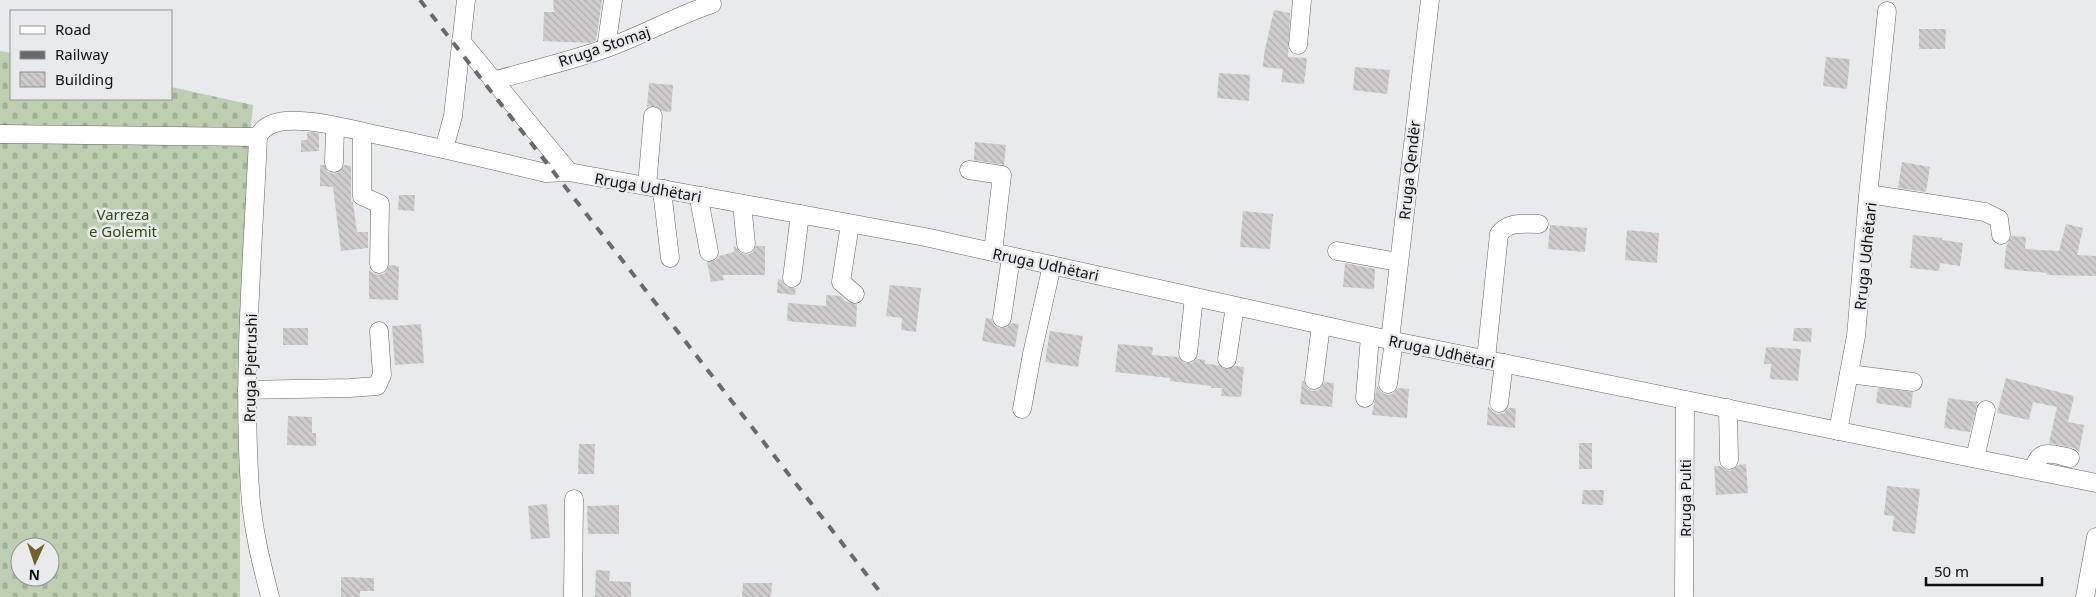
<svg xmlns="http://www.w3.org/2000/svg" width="2096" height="597" font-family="'Noto Sans',sans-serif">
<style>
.cemetery{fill:url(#cemetery-stones);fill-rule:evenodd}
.building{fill:url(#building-back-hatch)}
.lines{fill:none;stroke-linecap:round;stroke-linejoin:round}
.minor-casing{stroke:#646667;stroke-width:19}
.minor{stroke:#fff;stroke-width:18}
.rail{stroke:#696a6b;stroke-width:4;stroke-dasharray:9 9;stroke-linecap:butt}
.labels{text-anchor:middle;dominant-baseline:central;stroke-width:5;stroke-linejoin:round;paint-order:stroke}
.street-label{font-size:15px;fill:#0f0f10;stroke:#e8eaeb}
.park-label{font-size:15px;fill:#2f4c13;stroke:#e8eaeb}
</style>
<defs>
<pattern id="cemetery-stones" width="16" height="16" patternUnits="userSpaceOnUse" patternTransform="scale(1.25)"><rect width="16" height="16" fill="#bdceb1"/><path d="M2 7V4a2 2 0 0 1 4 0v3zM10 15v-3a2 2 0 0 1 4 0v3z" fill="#a1b097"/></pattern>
<pattern id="building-back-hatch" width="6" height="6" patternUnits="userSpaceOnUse" patternTransform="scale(1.25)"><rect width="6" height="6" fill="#cecccd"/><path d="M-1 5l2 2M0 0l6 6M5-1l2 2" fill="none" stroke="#b0aeaf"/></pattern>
</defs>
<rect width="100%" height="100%" fill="#e8eaeb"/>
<path class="cemetery" d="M0 51 11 53V99H171V87L253 105 250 136 240 420V597H0ZM20 547H50V577H20Z"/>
<g class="building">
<path d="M553 0H602L596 40 590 43 543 41 544 12H554Z"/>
<path d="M1274 10 1290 13 1288 57 1307 58 1304 84 1281 82 1283 69 1263 67 1264 54Z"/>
<path d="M1919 29H1946L1945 49H1919Z"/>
<path d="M1826 57 1850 59 1847 89 1823 86Z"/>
<path d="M1355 67 1390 70 1387 94 1353 90Z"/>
<path d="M1219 73 1250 75 1249 101 1217 98Z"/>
<path d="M649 83 673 85 671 112 662 111 654 106 647 107Z"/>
<path d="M307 132 319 133V151L301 152V140H307Z"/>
<path d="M975 142 1006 145 1004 165 974 160Z"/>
<path d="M1902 162 1930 167 1926 192 1898 188Z"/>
<path d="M320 165H324L328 172 334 174 339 172 344 165 351 166V202H353L357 232H368V248L341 251 333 187 320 186Z"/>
<path d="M399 195H415L414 211 398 210Z"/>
<path d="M1243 211 1273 214 1270 249 1240 247Z"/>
<path d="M2066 224 2083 228 2077 255 2096 256V276L2047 275V273L2004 269 2006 247 2011 236 2026 237 2025 249 2059 251Z"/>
<path d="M1550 225 1587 228 1585 252 1548 249Z"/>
<path d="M1627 230 1659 233 1657 263 1625 260Z"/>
<path d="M1913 235 1942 238V240L1963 243 1960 266 1940 263 1939 271 1910 268Z"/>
<path d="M734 246 741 253 747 255 753 252 756 246H765V275H723L724 280 711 282 707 262 716 260 719 256 734 252Z"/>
<path d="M1345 263 1375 269 1374 289 1343 287Z"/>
<path d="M389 265 399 266 398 300 369 299V269L373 273 379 275 385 273Z"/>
<path d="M778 279 782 280 786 287 796 288 795 295 777 293Z"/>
<path d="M890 285 921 288 916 332 901 330 902 318 886 316Z"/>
<path d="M826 295 841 296 845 301 857 304 856 327 787 321 788 303 826 306Z"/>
<path d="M986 318 992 319 995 326 1000 328H1006L1011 323 1019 324 1015 347 982 341Z"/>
<path d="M421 324 424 363 395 365 392 326Z"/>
<rect x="283" y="328" width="25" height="17"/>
<path d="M1794 328H1812L1811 342 1793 341Z"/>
<path d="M1050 331 1083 336 1078 367 1045 362Z"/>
<path d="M1118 344 1153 347 1152 355 1178 357 1186 363H1192L1197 359 1205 360V364L1218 365 1225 369 1235 366 1244 367 1241 397 1221 396 1222 388H1211L1212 386 1170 381V378L1115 372Z"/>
<path d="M1766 347 1801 349 1798 381 1770 379 1771 364H1764Z"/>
<path d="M2006 378 2074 396 2068 422 2084 425 2079 452 2073 448 2049 443 2057 407 2033 402 2029 420 1997 413Z"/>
<path d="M1302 381H1304L1307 388 1313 391 1319 390 1324 382 1334 383 1332 407 1300 404Z"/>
<path d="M1377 386 1381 392 1387 395 1392 394 1398 388 1409 389 1407 418 1372 415Z"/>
<path d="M1878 388 1913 392 1911 408 1876 403Z"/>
<path d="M1948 398 1978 402 1970 432 1944 428Z"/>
<path d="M1488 406 1493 412 1498 414 1504 413 1508 408H1516L1515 428 1487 425Z"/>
<path d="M288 416 312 417V433H316V446L287 445Z"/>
<rect x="1579" y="443" width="13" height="26"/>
<path d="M579 444H595L594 474H578Z"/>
<path d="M1746 464 1748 493 1716 495 1714 466H1720L1730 471 1738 465Z"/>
<path d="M1887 486 1920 489 1915 534 1892 531 1894 516 1884 515Z"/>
<path d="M1583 490H1604L1603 505 1582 504Z"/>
<path d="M547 504 550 538 531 539 528 506Z"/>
<path d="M619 505V534H588L587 506Z"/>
<path d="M596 570 610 571 609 581 631 582V597H595Z"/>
<path d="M341 577 374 578V591H360V597H341Z"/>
<path d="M743 583H772L771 597H742Z"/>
</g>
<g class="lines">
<g class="minor-casing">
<g id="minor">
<path d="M461 41 569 172"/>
<path d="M1298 45 1302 0"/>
<path d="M606 48 613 0"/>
<path d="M493 81C531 70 570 61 607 48 643 35 676 16 712 4"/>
<path d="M362 132V196L380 204 379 264"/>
<path d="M0 134 258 137"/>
<path d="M444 149 453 116 466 0"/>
<path d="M334 163 335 127"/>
<path d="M969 170 1002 175 993 252"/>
<path d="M647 186 653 116"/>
<path d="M664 189 663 199 670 258"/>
<path d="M702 196 700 204 709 252"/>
<path d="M1868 196 1887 11"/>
<path d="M742 204 746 244"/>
<path d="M850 224 841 282 855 294"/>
<path d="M1337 251 1398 262"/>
<path d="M792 278 800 214"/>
<path d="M1002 318 1011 257"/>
<path d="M1390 340 1430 0"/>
<path d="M1188 353 1194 297"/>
<path d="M1227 359 1235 306"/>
<path d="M1486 359 1499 234C1509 221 1523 224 1539 224"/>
<path d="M1849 374 1913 382"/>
<path d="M1314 380 1321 325"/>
<path d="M1388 384 1394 341"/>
<path d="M247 390 350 388 377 386 382 375 379 331"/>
<path d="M1365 398 1370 336"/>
<path d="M1499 403 1504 363"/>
<path d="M1728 408 1729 460"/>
<path d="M1022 409 1032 354 1052 265"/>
<path d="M1838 431 1856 336 1868 196 1875 195 1985 212 1999 219 2001 235"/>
<path d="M1975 458 1986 410"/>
<path d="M2034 470C2038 447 2053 454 2070 458"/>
<path d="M270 597C261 562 252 526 250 489 242 372 253 254 258 137 263 126 274 122 286 121 314 119 346 128 373 134 431 146 488 159 546 173L569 172 925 237 1394 341 2096 483"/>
<path d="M573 597 574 499"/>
<path d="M1684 597 1685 400"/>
<path d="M2085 597 2096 537"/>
</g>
</g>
<use href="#minor" class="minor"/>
<path class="rail" d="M420 0 884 597"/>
</g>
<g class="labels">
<g class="street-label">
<text transform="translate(604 46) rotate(-19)">Rruga Stomaj</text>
<text transform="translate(1409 170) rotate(-84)">Rruga Qendër</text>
<text transform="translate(648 187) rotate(10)">Rruga Udhëtari</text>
<text transform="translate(1865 256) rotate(-84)">Rruga Udhëtari</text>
<text transform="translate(1046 264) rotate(12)">Rruga Udhëtari</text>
<text transform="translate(1442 351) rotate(12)">Rruga Udhëtari</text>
<text transform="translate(250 368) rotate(-89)">Rruga Pjetrushi</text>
<text transform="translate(1685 498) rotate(-90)">Rruga Pulti</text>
</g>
<g class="park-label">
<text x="123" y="214">Varreza<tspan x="123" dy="17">e Golemit</tspan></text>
</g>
</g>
<rect x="10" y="10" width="162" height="90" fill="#e8eaeb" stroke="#919293"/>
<rect x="20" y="26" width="25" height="8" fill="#ffffff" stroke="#919293"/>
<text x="55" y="35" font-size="15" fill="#0f0f10">Road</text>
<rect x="20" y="51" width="25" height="8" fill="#696a6b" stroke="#919293"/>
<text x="55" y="60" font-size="15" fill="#0f0f10">Railway</text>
<rect x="20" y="72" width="25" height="15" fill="url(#building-back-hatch)" stroke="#919293"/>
<text x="55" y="85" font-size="15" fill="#0f0f10">Building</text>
<g transform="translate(35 562) rotate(183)"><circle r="24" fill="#e8eaeb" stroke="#919293"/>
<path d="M0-4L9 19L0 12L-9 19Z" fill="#73622f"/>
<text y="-8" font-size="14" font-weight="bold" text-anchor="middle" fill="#0f0f10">N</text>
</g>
<path d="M1926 577v8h116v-8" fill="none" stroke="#0f0f10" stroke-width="2.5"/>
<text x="1934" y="577" font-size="15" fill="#0f0f10" stroke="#e8eaeb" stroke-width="4" paint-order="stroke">50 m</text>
</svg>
